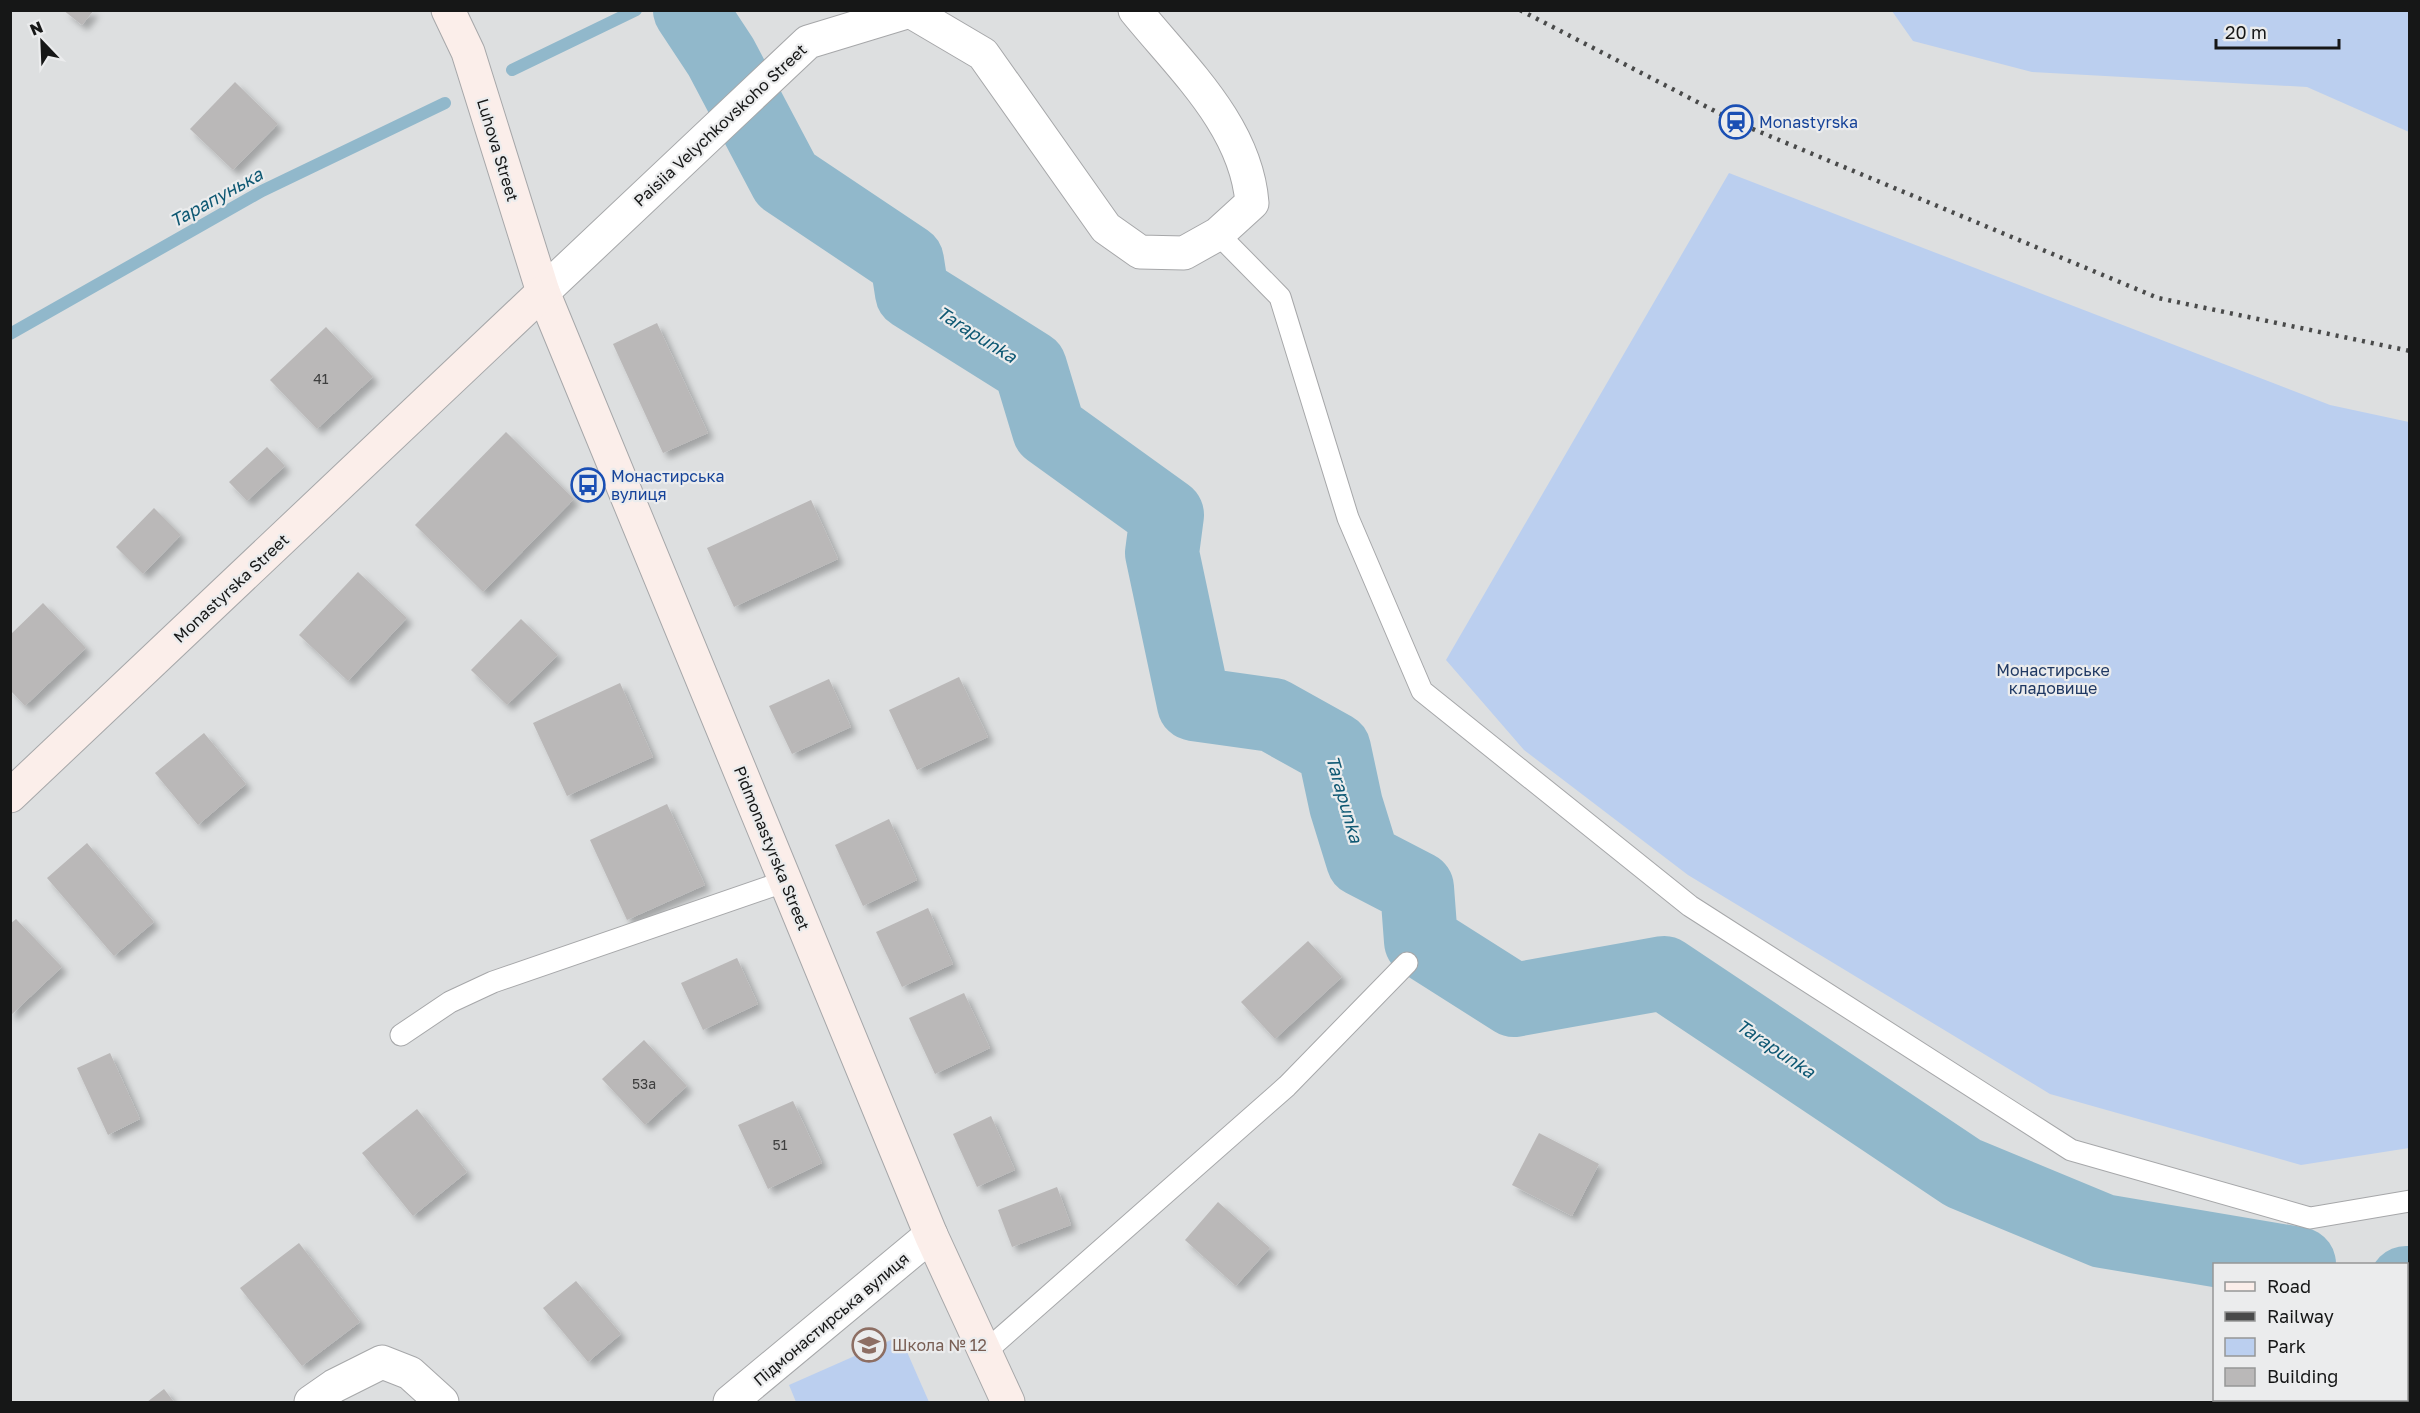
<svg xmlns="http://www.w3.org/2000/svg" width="2420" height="1413" font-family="'Golos Text',sans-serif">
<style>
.green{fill:#bbcfef}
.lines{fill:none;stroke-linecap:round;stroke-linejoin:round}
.stream{stroke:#91b8cb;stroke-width:12}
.river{stroke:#91b8cb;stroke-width:74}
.building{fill:#bab8b8;filter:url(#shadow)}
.lane-casing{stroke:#a6a7a9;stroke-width:23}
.street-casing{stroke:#a6a7a9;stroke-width:35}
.secondary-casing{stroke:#a6a7a9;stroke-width:35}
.lane{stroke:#fff;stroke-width:21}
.street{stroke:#fff;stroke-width:33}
.secondary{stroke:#fbeeea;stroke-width:33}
.rail{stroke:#494a4a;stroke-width:4.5;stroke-dasharray:3 6;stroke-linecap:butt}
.labels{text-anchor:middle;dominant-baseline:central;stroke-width:4.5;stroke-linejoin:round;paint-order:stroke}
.number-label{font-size:14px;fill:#3f3f3f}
.transit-label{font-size:16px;fill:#164399;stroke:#ebeced;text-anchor:start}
.street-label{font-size:16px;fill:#161717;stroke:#ebeced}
.park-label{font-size:16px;fill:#203963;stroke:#ebeced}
.education-label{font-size:16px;fill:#785e54;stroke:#ebeced;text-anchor:start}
.water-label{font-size:18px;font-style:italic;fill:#0e5873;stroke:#ebeced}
</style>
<defs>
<filter id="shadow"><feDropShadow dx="5.5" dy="5.5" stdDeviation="3" flood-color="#0004"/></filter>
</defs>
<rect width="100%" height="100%" fill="#dddfe0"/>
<g class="green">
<path d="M1892 11H2409V132L2307 87 2032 72 1913 41Z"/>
<path d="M1729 173 2330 405 2409 422V1148L2301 1165 2050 1094 1688 875 1524 750 1446 660Z"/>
<path d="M900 1336 929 1402H796L789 1385Z"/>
</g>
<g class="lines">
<g class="stream">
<path d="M512 70 636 10"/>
<path d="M10 334 262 191 445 103"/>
</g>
<g class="river">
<path d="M690 10 721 57 786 180 907 261 912 293 1030 367 1049 430 1167 515 1162 553 1194 704 1273 715 1334 749 1346 805 1363 860 1417 888 1421 941 1514 1000 1664 973 1963 1173 2103 1231 2299 1264"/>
<path d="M2406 1283H2410"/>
</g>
</g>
<g class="building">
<path d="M63 10H94L82 25Z"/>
<path d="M235 82 278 124 233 170 190 129Z"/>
<path d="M657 323 708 433 663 453 613 344Z"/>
<path d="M326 327 373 377 317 429 270 380Z"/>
<path d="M506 432 574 499 483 592 415 525Z"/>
<path d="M267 447 285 466 247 501 229 482Z"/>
<path d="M811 500 838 559 734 607 707 548Z"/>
<path d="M154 508 181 535 143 574 116 547Z"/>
<path d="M358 572 407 618 348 681 299 635Z"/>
<path d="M43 603 86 648 25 706 10 690V635Z"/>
<path d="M521 619 558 655 507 705 471 670Z"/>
<path d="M959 677 988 737 917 770 889 710Z"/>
<path d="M829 679 851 727 792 754 769 706Z"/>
<path d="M620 683 653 757 567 796 533 723Z"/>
<path d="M204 733 246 784 198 825 155 773Z"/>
<path d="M667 804 705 885 627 920 590 840Z"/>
<path d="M889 819 917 880 863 906 835 845Z"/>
<path d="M87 843 154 922 114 956 47 878Z"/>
<path d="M928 908 953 964 902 987 876 932Z"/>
<path d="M16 919 62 967 10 1016V924Z"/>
<path d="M1308 941 1342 977 1275 1039 1241 1002Z"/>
<path d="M737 958 758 1004 703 1030 681 983Z"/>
<path d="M964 993 990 1048 935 1074 909 1018Z"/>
<path d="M644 1040 687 1086 645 1125 602 1079Z"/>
<path d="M110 1053 140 1119 108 1135 77 1068Z"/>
<path d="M793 1101 822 1163 768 1189 738 1125Z"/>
<path d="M417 1109 467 1172 413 1216 362 1153Z"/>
<path d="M991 1116 1015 1170 977 1187 953 1134Z"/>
<path d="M1539 1133 1599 1164 1572 1216 1512 1185Z"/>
<path d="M1057 1187 1071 1225 1012 1247 998 1210Z"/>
<path d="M1218 1202 1270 1248 1236 1286 1185 1240Z"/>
<path d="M299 1243 360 1322 302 1366 240 1288Z"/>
<path d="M576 1281 621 1334 588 1362 543 1308Z"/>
<path d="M164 1389 174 1402H147Z"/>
<path d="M2347 1400H2388L2391 1402H2344Z"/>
</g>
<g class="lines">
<g class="lane-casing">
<g id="lane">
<path d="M1218 234 1280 297 1348 518 1422 691 1690 906 2071 1150 2310 1218 2410 1201"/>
<path d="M401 1035 450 1002 493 982 786 881"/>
<path d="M985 1352 1287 1086 1407 963"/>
</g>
</g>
<g class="street-casing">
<g id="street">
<path d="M543 292 808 42 910 11 983 54 1106 228 1140 252 1184 253 1218 234 1252 203C1246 126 1182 68 1135 10"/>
<path d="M311 1402 334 1386 382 1362 410 1373 442 1402"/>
<path d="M730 1402 931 1235"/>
</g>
</g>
<g class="secondary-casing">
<g id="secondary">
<path d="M448 10 468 52 543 292 931 1235 1008 1402"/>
<path d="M10 796 543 292"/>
</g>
</g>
<use href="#lane" class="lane"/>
<use href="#street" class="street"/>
<use href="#secondary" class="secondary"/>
<path class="rail" d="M1520 10 1736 122 2158 298 2410 351"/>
</g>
<defs>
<g id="station-ring" transform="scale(1.725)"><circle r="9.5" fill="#ebeced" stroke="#1a4fb4" stroke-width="1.5"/><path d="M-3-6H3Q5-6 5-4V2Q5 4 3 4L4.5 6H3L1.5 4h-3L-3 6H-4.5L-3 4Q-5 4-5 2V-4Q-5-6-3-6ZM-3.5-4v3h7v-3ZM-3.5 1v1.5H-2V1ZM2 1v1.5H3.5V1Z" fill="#1a4fb4"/></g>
<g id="bus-ring" transform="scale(1.725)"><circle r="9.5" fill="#ebeced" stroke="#1a4fb4" stroke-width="1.5"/><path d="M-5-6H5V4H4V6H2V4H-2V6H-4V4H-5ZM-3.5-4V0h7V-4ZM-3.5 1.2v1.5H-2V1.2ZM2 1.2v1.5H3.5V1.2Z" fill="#1a4fb4"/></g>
<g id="school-ring" transform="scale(1.725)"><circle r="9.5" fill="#ebeced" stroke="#8d6e63" stroke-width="1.5"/><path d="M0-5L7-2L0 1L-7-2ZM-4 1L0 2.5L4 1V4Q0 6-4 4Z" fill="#8d6e63"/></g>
</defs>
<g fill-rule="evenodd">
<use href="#station-ring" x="1736" y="122"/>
<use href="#bus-ring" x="588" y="485"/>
<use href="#school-ring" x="869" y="1345"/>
</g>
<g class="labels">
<g class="number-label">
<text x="321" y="378">41</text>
<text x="644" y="1083">53а</text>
<text x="780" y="1144">51</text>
</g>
<g class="transit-label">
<text x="1759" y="122">Monastyrska</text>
<text x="611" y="476">Монастирська<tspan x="611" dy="18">вулиця</tspan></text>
</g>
<g class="street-label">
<text transform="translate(720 125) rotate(-43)">Paisiia Velychkovskoho Street</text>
<text transform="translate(498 150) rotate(73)">Luhova Street</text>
<text transform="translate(231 588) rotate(-43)">Monastyrska Street</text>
<text transform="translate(772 848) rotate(68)">Pidmonastyrska Street</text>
<text transform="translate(831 1319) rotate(-40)">Підмонастирська вулиця</text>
</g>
<g class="park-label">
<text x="2053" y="670">Монастирське<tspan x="2053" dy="18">кладовище</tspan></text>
</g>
<g class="education-label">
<text x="892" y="1345">Школа № 12</text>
</g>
<g class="water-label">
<text transform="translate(216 197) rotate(-29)">Тарапунька</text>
<text transform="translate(977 334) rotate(32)">Tarapunka</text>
<text transform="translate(1345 799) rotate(74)">Tarapunka</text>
<text transform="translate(1776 1048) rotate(34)">Tarapunka</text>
</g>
</g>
<rect width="2420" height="1413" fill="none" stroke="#161717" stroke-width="24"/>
<rect x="2213" y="1263" width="195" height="138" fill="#ebeced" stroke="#969797" stroke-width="1.5"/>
<rect x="2225" y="1282" width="30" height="9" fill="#fbeeea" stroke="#969797" stroke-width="1.5"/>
<text x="2267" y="1293" font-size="18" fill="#161717">Road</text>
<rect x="2225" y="1312" width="30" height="9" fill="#494a4a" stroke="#969797" stroke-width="1.5"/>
<text x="2267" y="1323" font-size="18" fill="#161717">Railway</text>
<rect x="2225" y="1338" width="30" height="18" fill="#bbcfef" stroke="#969797" stroke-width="1.5"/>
<text x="2267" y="1353" font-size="18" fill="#161717">Park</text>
<rect x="2225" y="1368" width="30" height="18" fill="#bab8b8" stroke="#969797" stroke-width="1.5"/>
<text x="2267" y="1383" font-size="18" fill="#161717">Building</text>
<g transform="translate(42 42) rotate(337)" stroke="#ebeced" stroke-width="4.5" paint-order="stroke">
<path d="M0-4.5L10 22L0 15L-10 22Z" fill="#161717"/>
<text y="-9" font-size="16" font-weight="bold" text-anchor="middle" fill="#161717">N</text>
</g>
<path d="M2216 39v9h123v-9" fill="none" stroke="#161717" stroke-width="3"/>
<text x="2225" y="39" font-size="18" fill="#161717" stroke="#ebeced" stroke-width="4.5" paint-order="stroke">20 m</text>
</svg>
